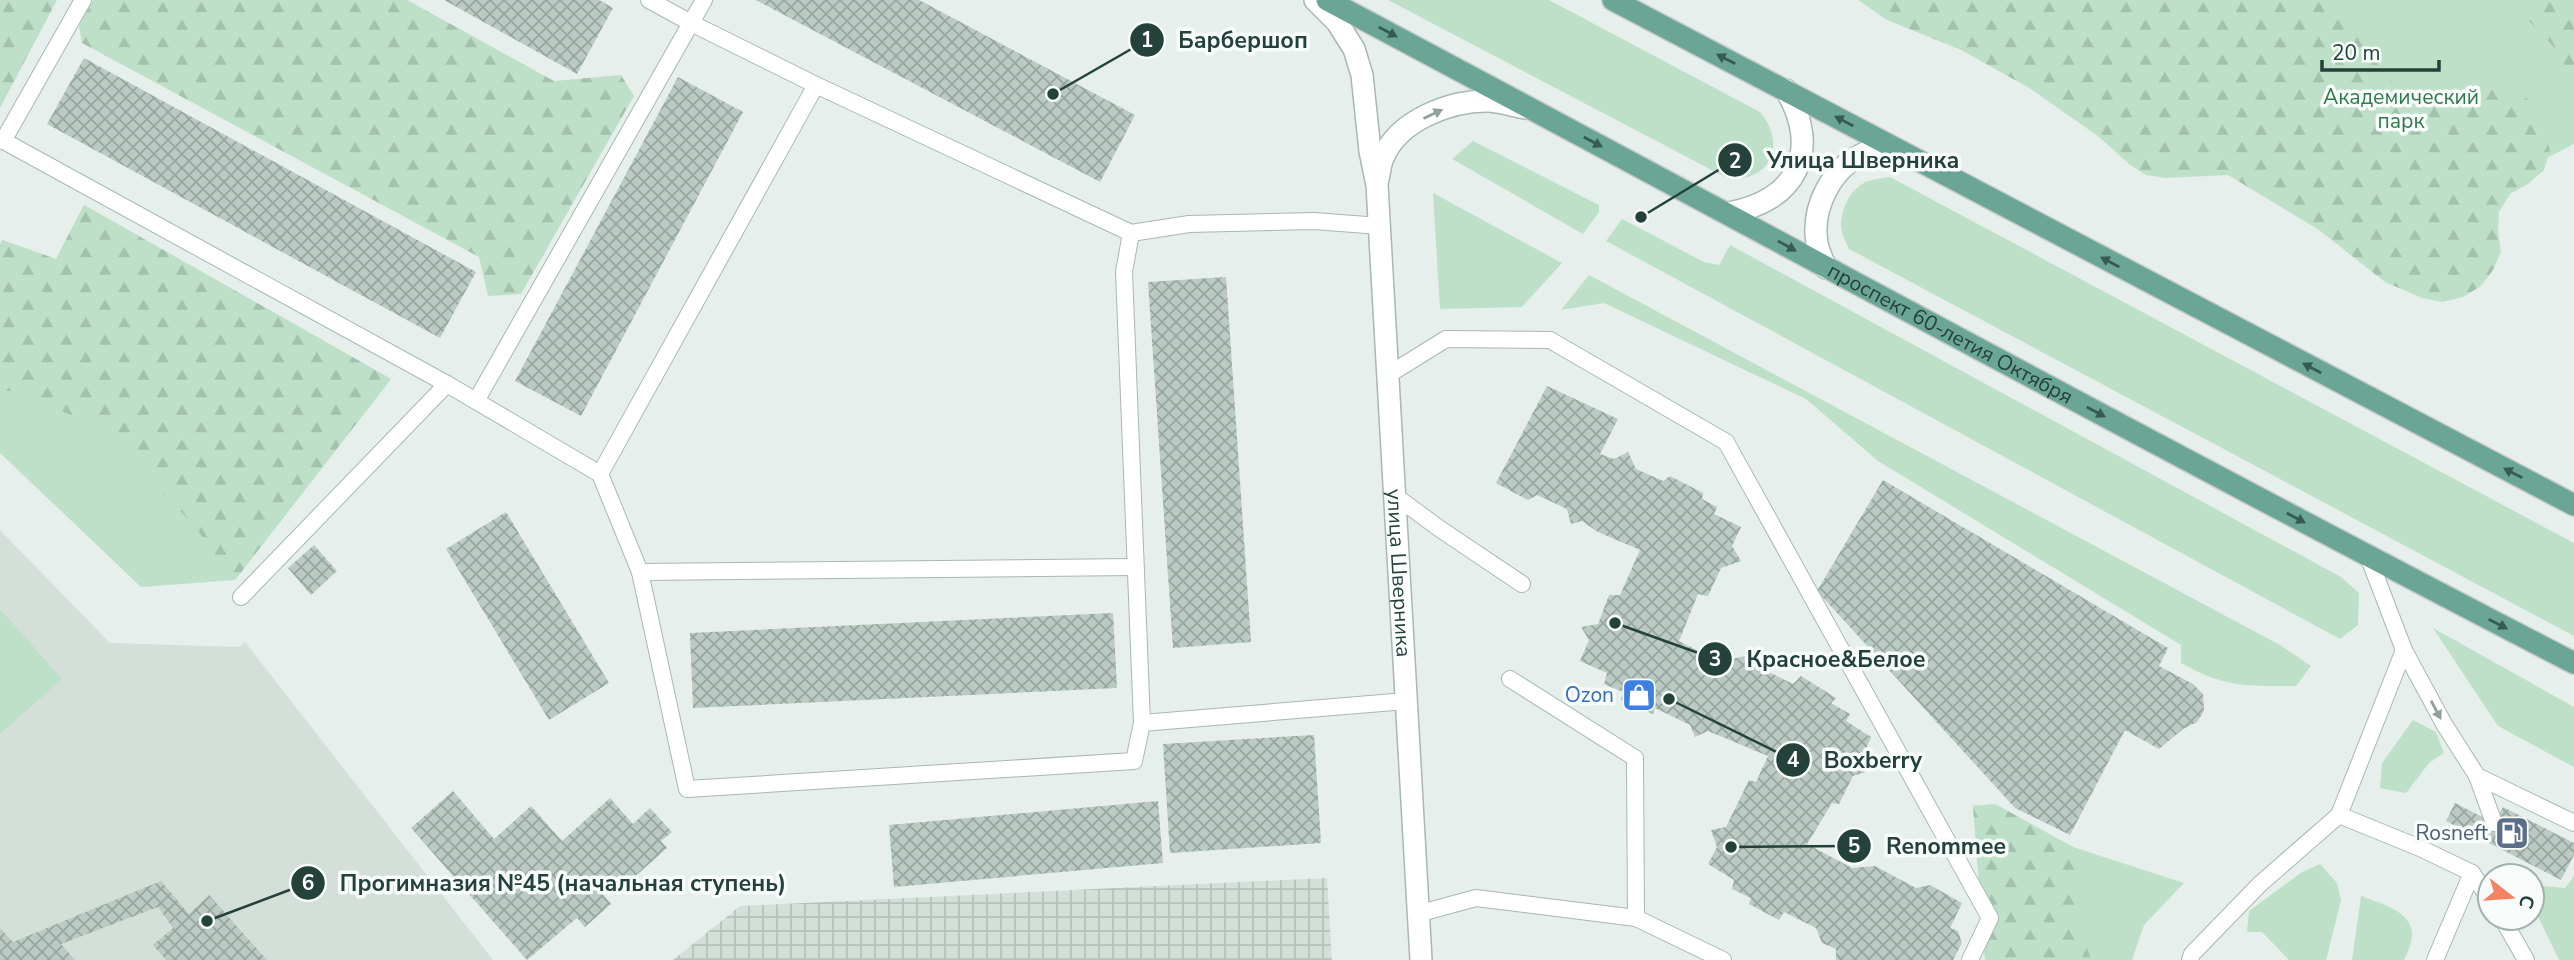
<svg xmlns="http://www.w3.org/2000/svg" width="2574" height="960" font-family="'Nunito Sans',sans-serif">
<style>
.built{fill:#d4dfda}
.industrial{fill:url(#industrial-grid)}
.green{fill:#bfe0c8}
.forest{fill:url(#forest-firs)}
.building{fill:url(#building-cross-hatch)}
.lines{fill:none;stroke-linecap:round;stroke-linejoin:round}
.lane-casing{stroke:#a8b8b2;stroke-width:18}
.street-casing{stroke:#a8b8b2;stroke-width:24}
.primary-casing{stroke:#c2cac8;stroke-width:24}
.lane{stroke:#fff;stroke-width:16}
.street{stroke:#fff;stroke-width:21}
.primary{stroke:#6aa596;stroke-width:21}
.oneway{fill:#365b51}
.oneway2{fill:#92a09c}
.labels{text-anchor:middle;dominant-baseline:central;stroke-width:7;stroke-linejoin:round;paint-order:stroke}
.park-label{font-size:21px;fill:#2d7a4b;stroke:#f7fbf9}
.street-label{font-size:21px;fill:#24423a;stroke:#f7fbf9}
.shop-label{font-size:21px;fill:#366cbe;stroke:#f7fbf9;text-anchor:end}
.service-label{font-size:21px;fill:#4e5e75;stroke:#f7fbf9;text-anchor:end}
.leader{fill:none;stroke:#24423a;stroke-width:2.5}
.callout-dot{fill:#24423a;stroke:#f7fbf9;stroke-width:2.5}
.mark-label{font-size:21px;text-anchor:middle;font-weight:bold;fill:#fff}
.callout-label{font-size:23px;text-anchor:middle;font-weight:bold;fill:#24423a;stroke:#f7fbf9;stroke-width:7;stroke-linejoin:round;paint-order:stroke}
</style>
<defs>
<pattern id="industrial-grid" width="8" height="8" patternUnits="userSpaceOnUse" patternTransform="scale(1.75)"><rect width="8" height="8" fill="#d4dfda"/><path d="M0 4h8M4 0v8" fill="none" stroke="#b6c1bc"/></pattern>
<pattern id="forest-firs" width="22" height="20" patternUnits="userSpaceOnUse" patternTransform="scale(1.75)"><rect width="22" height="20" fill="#bfe0c8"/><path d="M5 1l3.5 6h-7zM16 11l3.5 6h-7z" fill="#a4c1ad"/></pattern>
<pattern id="building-cross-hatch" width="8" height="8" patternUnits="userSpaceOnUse" patternTransform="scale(1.75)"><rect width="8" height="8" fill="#bbcac4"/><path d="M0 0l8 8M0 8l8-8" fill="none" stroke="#98a6a0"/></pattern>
</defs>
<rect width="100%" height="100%" fill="#e6efeb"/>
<path class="built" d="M0 530 110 643 239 647 245 642 493 960H0Z"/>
<path class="industrial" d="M1327 878 1332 960H673L740 906Z"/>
<g class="green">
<path d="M1388 0H1549L1760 112C1788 144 1769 186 1725 177Z"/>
<path d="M1880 0H2550L2574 39V144L2405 231Z"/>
<path d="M1473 141 1599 205V212L1583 234 1452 159Z"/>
<path d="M1890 177 2574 543V636L1849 249C1847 244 1844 239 1842 233 1838 214 1849 188 1868 181 1875 179 1883 178 1890 177Z"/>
<path d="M1433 193 1562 263 1522 307 1440 309Z"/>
<path d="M84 205 391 379 235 580 141 587 0 453V244L2 240 56 259Z"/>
<path d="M1622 219 1704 262 1719 265 1730 245 2341 577 2359 593 2358 625 2340 639 1606 241Z"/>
<path d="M1589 275 2280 645 2311 666 2296 686C2248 686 2225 688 2181 663V645L1878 461 1806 399 1604 303 1561 310Z"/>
<path d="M0 609 62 679 0 734Z"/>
<path d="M2433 628 2574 707V767L2498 726Z"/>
<path d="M2413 720 2436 732 2444 753 2429 763 2406 793 2380 788 2382 763Z"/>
<path d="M1995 804 2073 847 2184 883 2144 925 2132 960H1985L1973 806Z"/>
<path d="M2320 864 2337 883 2341 900 2327 957 2326 960H2289L2262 932H2247L2249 911 2302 872Z"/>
<path d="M2574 876V960H2559L2532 904V885L2565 888Z"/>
<path d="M2361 896C2394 908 2428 917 2404 960H2352Z"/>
</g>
<g class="forest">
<path d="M0 0H57L0 108Z"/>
<path d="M93 0H407L554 81 621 75 634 96 521 294 488 296 479 257 82 43 79 26Z"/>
<path d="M1858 0H2323L2349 23 2384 73 2411 104 2429 108 2465 91 2508 89 2534 102 2550 150 2544 170 2528 184 2510 194 2499 212 2498 232 2501 252 2493 270 2481 286 2463 297 2443 302 2422 298 2385 282 2319 230 2228 175 2166 178 2146 175 2129 164 2099 137 2031 89 1961 50 1887 20Z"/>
<path d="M2509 0H2574V85L2553 46Z"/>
<path d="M84 205 391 379 235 580 191 522 100 429 19 391H0L2 240 56 259Z"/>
<path d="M1995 804 2073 847 2080 926 2091 960H1985L1973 806Z"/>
</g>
<g class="building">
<path d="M444 0H599L613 8 577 74Z"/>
<path d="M756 0H919L1135 115 1100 182Z"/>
<path d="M84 58 476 272 440 338 47 124Z"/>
<path d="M678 77 743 112 581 416 515 381Z"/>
<path d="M1226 277 1251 642 1173 648 1148 282Z"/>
<path d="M1547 386 1618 419 1600 454 1614 459 1628 452 1636 469 1663 481 1670 476 1703 493 1702 499 1717 507 1714 514 1741 527 1732 546 1741 561 1721 568 1708 596 1698 594 1679 641 1720 662 1757 653 1763 669 1793 684 1801 676 1836 698 1831 703 1850 714 1846 721 1871 737 1864 754 1871 770 1853 776 1839 804 1832 803 1807 844 1852 868 1875 866 1916 888 1930 885 1962 903 1950 928 1958 931 1962 943 1953 960H1836V949L1822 943 1816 928 1784 912 1779 920 1749 904 1751 898 1732 889 1734 880 1708 864 1717 847 1711 830 1726 827 1749 780 1756 782 1768 756 1708 731 1695 737 1690 725 1655 708 1653 714 1621 700 1623 692 1604 684 1607 673 1580 661 1589 640 1581 627 1598 624 1609 595H1620L1640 550 1598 532 1582 521 1571 524 1567 509 1537 495 1528 500 1496 483Z"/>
<path d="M1883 480 2168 648 2159 666 2193 684 2203 694 2204 711 2197 722 2183 729 2159 749 2125 730 2070 835 2015 808 1817 591Z"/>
<path d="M506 512 609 683 549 720 446 549Z"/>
<path d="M314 545 337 571 311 595 288 568Z"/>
<path d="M1113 613 1117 688 693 708 690 633Z"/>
<path d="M1314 735 1321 843 1170 853 1163 744Z"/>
<path d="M453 791 494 839 531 806 562 841 610 798 633 824 650 808 672 832 661 841 667 848 622 888 615 880 601 892 611 904 585 927 577 918 527 960 411 828Z"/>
<path d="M1158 801 1163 863 894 887 889 825Z"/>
<path d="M2455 803 2494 823 2503 807 2574 843V855L2561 880 2446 821Z"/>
<path d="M161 881 189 914 209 895 267 960H166L153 945 173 928 158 907 61 944 75 960H0V928L13 942Z"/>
</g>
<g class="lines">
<g class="lane-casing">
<g id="lane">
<path d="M649 0 691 23 816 85 1131 233 1189 224 1314 221 1380 226"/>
<path d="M0 139 447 384 600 474 640 572 1134 567"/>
<path d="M3 141 83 0"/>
<path d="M1131 233 1124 272 1142 723 1406 701"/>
<path d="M1388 375 1446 339 1550 340 1726 442 1990 918 1970 960"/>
<path d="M476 401 704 0"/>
<path d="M600 474 816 85"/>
<path d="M1394 495 1440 529 1522 584"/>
<path d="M2368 556 2404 650 2444 724 2477 776 2574 823"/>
<path d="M640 572 687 789 1134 761 1142 723"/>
<path d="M241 597 447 384"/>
<path d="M2477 776 2494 823"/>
<path d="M2339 815 2420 848 2472 873 2490 900"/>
<path d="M1417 914 1476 898 1636 918 1635 758 1510 679"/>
<path d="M1636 918 1723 960"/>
<path d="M2502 918 2526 960"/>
<path d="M2190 960 2192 954 2260 884 2339 815 2404 650"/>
<path d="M2435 960 2472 873"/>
</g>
</g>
<g class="street-casing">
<g id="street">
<path id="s1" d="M1315 0 1337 22 1354 49 1362 75 1370 151 1377 185 1421 960"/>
<path d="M1378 179C1380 172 1380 164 1383 158 1398 120 1450 101 1487 101 1499 101 1513 106 1525 108"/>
<path d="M1728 213C1796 202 1822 151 1786 90"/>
<path d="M1826 268C1823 260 1818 251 1817 243 1811 207 1832 167 1865 153 1872 150 1883 149 1891 147"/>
</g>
</g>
<g class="primary-casing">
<g id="primary">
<path id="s2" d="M1327 0C1743 221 2156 447 2574 663"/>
<path d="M1613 0 2574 505"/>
</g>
</g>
<use href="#lane" class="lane"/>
<use href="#street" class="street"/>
<use href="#primary" class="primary"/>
</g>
<defs><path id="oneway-solid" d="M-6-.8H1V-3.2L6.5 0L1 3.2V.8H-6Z" transform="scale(1.75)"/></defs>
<g class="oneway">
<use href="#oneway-solid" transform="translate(1388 32) rotate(28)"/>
<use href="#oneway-solid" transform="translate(1726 59) rotate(-153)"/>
<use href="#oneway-solid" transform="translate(1844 121) rotate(-152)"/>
<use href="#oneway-solid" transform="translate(1593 142) rotate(28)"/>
<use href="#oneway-solid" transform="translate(1787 246) rotate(29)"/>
<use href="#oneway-solid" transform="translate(2110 262) rotate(-152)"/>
<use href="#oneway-solid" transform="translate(2312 368) rotate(-152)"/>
<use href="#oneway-solid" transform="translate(2096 412) rotate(28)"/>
<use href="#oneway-solid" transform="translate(2513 473) rotate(-153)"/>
<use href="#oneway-solid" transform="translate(2296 518) rotate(28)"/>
<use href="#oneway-solid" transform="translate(2498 624) rotate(27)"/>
</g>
<g class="oneway2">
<use href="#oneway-solid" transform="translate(1433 114) rotate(-25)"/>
<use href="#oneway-solid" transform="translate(2436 710) rotate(62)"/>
</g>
<defs>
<g id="shop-square" transform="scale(1.75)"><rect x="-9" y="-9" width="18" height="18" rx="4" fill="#3f7fe0" stroke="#f7fbf9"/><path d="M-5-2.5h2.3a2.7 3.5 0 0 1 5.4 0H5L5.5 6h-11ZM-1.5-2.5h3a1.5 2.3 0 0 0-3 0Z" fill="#fff"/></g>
<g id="fuel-square" transform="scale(1.75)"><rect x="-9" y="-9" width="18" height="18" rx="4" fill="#5c6f8a" stroke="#f7fbf9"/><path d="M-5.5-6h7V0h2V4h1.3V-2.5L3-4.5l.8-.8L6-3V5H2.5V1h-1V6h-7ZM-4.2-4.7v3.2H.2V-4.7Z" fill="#fff"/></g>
</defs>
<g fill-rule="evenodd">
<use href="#shop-square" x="1639" y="695"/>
<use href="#fuel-square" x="2512" y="833"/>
</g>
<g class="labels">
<g class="park-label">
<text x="2401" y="97">Академический<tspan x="2401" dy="24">парк</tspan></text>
</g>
<g class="street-label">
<text stroke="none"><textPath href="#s2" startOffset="707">проспект 60-летия Октября</textPath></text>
<text stroke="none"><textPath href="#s1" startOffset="590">улица Шверника</textPath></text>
</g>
<g class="shop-label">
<text x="1614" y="695">Ozon</text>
</g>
<g class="service-label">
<text x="2488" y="833">Rosneft</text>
</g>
</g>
<path class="leader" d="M1053 94L1147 40M1641 217L1735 160M1615 623L1715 659M1669 699L1793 760M1731 847L1854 846M207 921L308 883"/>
<g class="callout-dot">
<circle cx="1053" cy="94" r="7"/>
<circle cx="1641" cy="217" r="7"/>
<circle cx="1615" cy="623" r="7"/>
<circle cx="1669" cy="699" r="7"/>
<circle cx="1731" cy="847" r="7"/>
<circle cx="207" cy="921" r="7"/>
<circle cx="1147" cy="40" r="18"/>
<circle cx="1735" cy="160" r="18"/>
<circle cx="1715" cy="659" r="18"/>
<circle cx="1793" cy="760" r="18"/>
<circle cx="1854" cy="846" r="18"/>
<circle cx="308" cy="883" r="18"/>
</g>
<g class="mark-label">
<text x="1147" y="47">1</text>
<text x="1735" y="168">2</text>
<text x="1715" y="666">3</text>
<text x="1793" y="767">4</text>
<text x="1854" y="853">5</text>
<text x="308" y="890">6</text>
</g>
<g class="callout-label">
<text x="1243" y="48">Барбершоп</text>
<text x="1863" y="168">Улица Шверника</text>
<text x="1836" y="667">Красное&amp;Белое</text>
<text x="1873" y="768">Boxberry</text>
<text x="1946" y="854">Renommee</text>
<text x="563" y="891">Прогимназия №45 (начальная ступень)</text>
</g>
<g transform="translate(2511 897) rotate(107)"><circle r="33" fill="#f7fbf9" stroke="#a3b1ad" stroke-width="2"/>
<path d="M0-5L12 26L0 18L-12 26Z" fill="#f4845f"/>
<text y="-10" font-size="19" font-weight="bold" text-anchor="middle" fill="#24423a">С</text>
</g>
<path d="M2322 60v10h117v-10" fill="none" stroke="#24423a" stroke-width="3.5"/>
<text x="2332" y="60" font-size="21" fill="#24423a" stroke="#f7fbf9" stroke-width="5" paint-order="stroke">20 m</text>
</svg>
